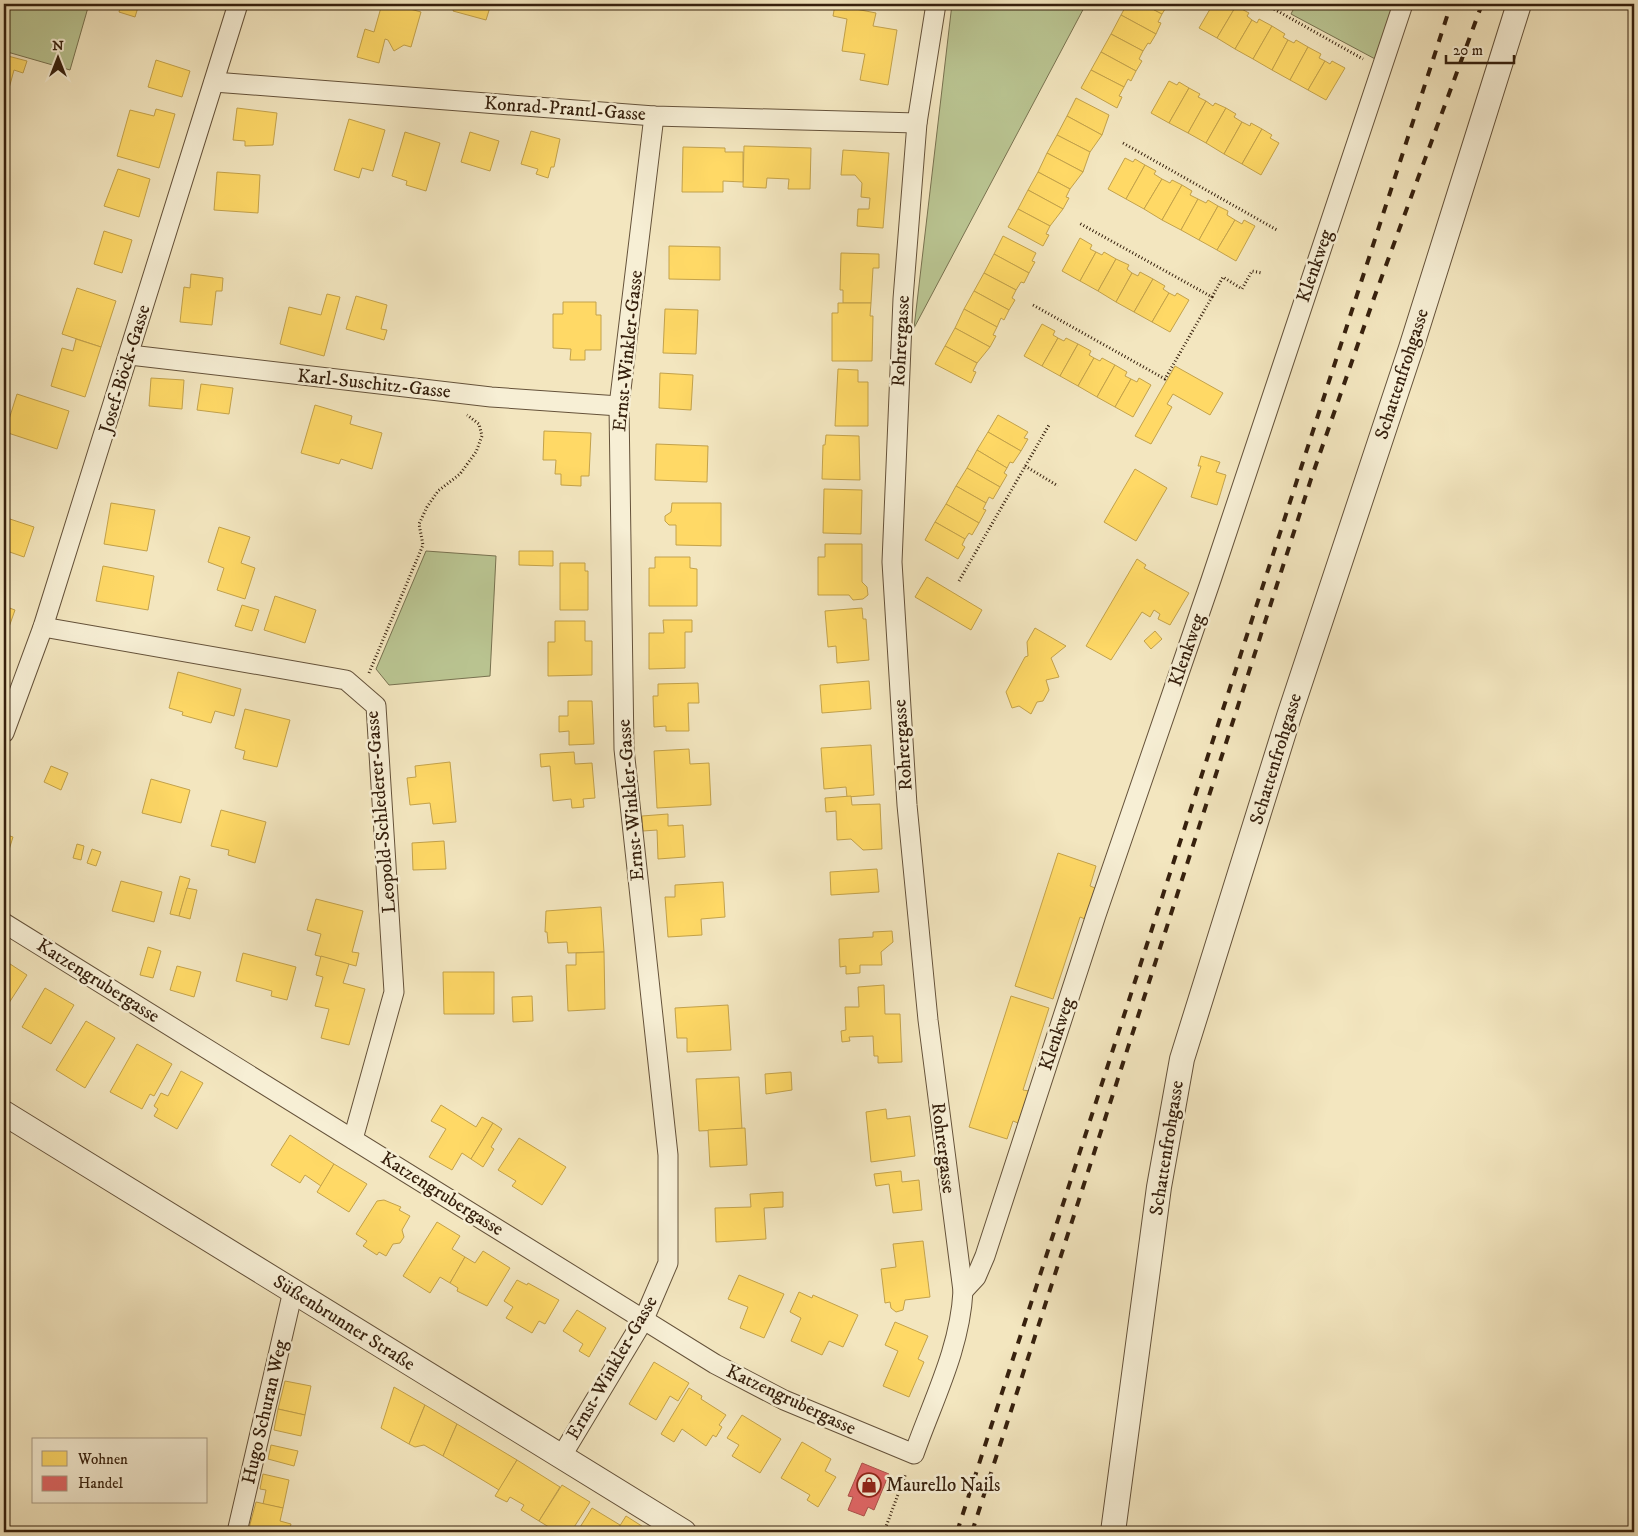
<svg xmlns="http://www.w3.org/2000/svg" width="1638" height="1536" font-family="'IM FELL DW Pica',serif">
<style>
.green{fill:#bac592;stroke:#787250}
.homes{fill:#ffd966;stroke:#c3a24b}
.shops{fill:#e06666;stroke:#ad514b}
.lines{fill:none;stroke-linecap:round;stroke-linejoin:round}
.minor-casing{stroke:#65523a;stroke-width:21}
.tertiary-casing{stroke:#65523a;stroke-width:26}
.path{stroke:#36200d;stroke-width:3;stroke-dasharray:1 2.5;stroke-linecap:butt}
.minor{stroke:#f7efd5;stroke-width:19}
.tertiary{stroke:#f7efd5;stroke-width:24}
.rail{stroke:#36200d;stroke-width:4;stroke-dasharray:9 9;stroke-linecap:butt}
.labels{text-anchor:middle;dominant-baseline:central;stroke-width:5;stroke-linejoin:round;paint-order:stroke}
.street-label{font-size:19px;fill:#36200d;stroke:#f7efd5}
.poi-label{font-size:19px;fill:#36200d;stroke:#f7efd5;text-anchor:start}
</style>
<rect width="100%" height="100%" fill="#f3e6bf"/>
<filter id="stains"><feTurbulence type="fractalNoise" baseFrequency=".004" numOctaves="4"/><feColorMatrix values="0 0 0 0 .2 0 0 0 0 .09 0 0 0 0 .02 0 0 0 .5 -.17"/></filter>
<radialGradient id="worn" r=".72"><stop offset=".6" stop-color="#630" stop-opacity="0"/><stop offset="1" stop-color="#630" stop-opacity=".3"/></radialGradient>
<g class="green">
<path d="M4 4H89L70 70 4 51Z"/>
<path d="M952 4H1086L914 328Z"/>
<path d="M1296 4H1396L1377 60 1291 14Z"/>
<path d="M426 551 496 556 490 676 389 685 376 669Z"/>
</g>
<g class="homes">
<path d="M121 4H139L135 17 119 12Z"/>
<path d="M382 4H392L421 12 411 47 404 45 394 51 388 40 385 39 379 63 357 57 365 29 374 32Z"/>
<path d="M455 4H491L486 20 453 11Z"/>
<path d="M1127 4H1143L1162 14 1158 22 1161 23 1156 34 1121 15Z"/>
<path d="M1143 4H1172L1170 8 1167 6 1162 14Z"/>
<path d="M1213 4H1232L1236 6 1217 38 1199 28Z"/>
<path d="M835 5 876 13 873 26 897 30 888 85 860 80 865 54 842 51 847 19 833 16Z"/>
<path d="M1236 6 1249 13 1247 16 1252 20 1235 49 1217 38Z"/>
<path d="M1121 15 1156 34 1150 44 1148 43 1143 51 1111 34Z"/>
<path d="M1259 19 1272 26 1253 59 1235 49 1252 20 1257 23Z"/>
<path d="M1272 26 1285 34 1283 37 1288 40 1272 70 1253 59Z"/>
<path d="M1111 34 1143 51 1139 59 1142 61 1136 71 1101 52Z"/>
<path d="M1288 40 1294 43 1296 40 1308 47 1290 80 1272 70Z"/>
<path d="M1308 47 1321 54 1319 58 1325 61 1308 90 1290 80Z"/>
<path d="M1101 52 1136 71 1131 81 1128 79 1124 87 1091 70Z"/>
<path d="M4 55 27 61 23 73 14 70 5 103Z"/>
<path d="M156 60 190 71 182 97 148 87Z"/>
<path d="M1325 61 1330 64 1332 61 1345 68 1326 100 1308 90Z"/>
<path d="M1091 70 1124 87 1119 96 1122 97 1117 108 1081 88Z"/>
<path d="M1169 81 1177 85 1179 82 1189 88 1169 123 1151 113Z"/>
<path d="M1189 88 1200 94 1198 97 1206 101 1188 133 1169 123Z"/>
<path d="M1076 98 1109 115 1102 135 1067 116Z"/>
<path d="M1206 101 1213 106 1215 103 1226 108 1206 143 1188 133Z"/>
<path d="M237 108 277 113 273 145 245 146V141L233 140Z"/>
<path d="M1226 108 1236 114 1234 117 1242 122 1224 154 1206 143Z"/>
<path d="M156 109 175 114 159 168 117 156 130 110 154 116Z"/>
<path d="M1067 116 1102 135 1090 152 1057 135Z"/>
<path d="M349 119 385 130 373 171 362 168 359 178 334 170Z"/>
<path d="M1242 122 1250 126 1251 123 1262 129 1242 164 1224 154Z"/>
<path d="M1262 129 1272 135 1270 138 1279 143 1261 175 1242 164Z"/>
<path d="M531 131 560 139 554 167H551L548 178 536 174 538 169 521 164Z"/>
<path d="M405 132 440 143 426 191 406 185 407 181 392 176Z"/>
<path d="M470 132 499 141 490 171 461 162Z"/>
<path d="M1057 135 1090 152 1083 172 1047 153Z"/>
<path d="M744 146 811 148 810 189H788L789 179 767 178 766 188 743 187Z"/>
<path d="M683 147 725 148V152H743V182L723 181V192H682Z"/>
<path d="M843 150 889 153 883 228 857 226 858 209H869L870 198 861 197 862 183 855 175H841Z"/>
<path d="M1047 153 1083 172 1070 189 1038 172Z"/>
<path d="M1125 158 1133 162 1135 159 1145 165 1126 199 1108 189Z"/>
<path d="M1145 165 1156 171 1154 174 1162 179 1144 209 1126 199Z"/>
<path d="M118 169 150 179 139 217 104 206Z"/>
<path d="M217 172 260 175 258 213 214 210Z"/>
<path d="M1038 172 1070 189 1066 197 1069 198 1063 209 1028 190Z"/>
<path d="M1162 179 1170 183 1172 180 1182 185 1162 220 1144 209Z"/>
<path d="M1182 185 1192 191 1190 195 1198 199 1181 230 1162 220Z"/>
<path d="M1028 190 1063 209 1050 226 1018 209Z"/>
<path d="M1198 199 1206 203 1208 200 1218 206 1199 240 1181 230Z"/>
<path d="M1218 206 1228 211 1227 215 1235 220 1217 250 1199 240Z"/>
<path d="M1018 209 1050 226 1046 234 1049 235 1043 246 1008 227Z"/>
<path d="M1235 220 1242 224 1244 220 1255 226 1236 261 1217 250Z"/>
<path d="M104 231 132 240 122 273 94 264Z"/>
<path d="M1003 236 1036 253 1032 261 1035 262 1029 273 994 254Z"/>
<path d="M1080 238 1092 245 1090 249 1096 252 1080 281 1062 271Z"/>
<path d="M669 246 720 247V280L669 279Z"/>
<path d="M1096 252 1102 255 1104 252 1116 259 1098 291 1080 281Z"/>
<path d="M841 253 879 254V268H873L871 303H843V290H840Z"/>
<path d="M994 254 1029 273 1024 283 1021 282 1016 290 984 273Z"/>
<path d="M1116 259 1129 265 1127 269 1132 273 1116 302 1098 291Z"/>
<path d="M1140 272 1153 279 1134 312 1116 302 1132 273 1138 276Z"/>
<path d="M984 273 1016 290 1012 298 1015 300 1009 310 974 291Z"/>
<path d="M191 274 223 278 222 291H216L212 325 180 322 184 287 190 288Z"/>
<path d="M1153 279 1165 286 1163 289 1169 293 1152 322 1134 312Z"/>
<path d="M77 288 116 301 101 347 62 334Z"/>
<path d="M974 291 1009 310 1004 320 1001 318 997 327 964 309Z"/>
<path d="M1169 293 1175 296 1177 293 1189 300 1170 332 1152 322Z"/>
<path d="M327 294 340 297 324 356 280 344 289 307 321 315Z"/>
<path d="M356 296 387 305 381 329 387 330 384 340 346 329Z"/>
<path d="M563 302H596V315H601V350H585V360H570L571 349 553 348V314H563Z"/>
<path d="M838 303H871L870 316H873L872 361H832V313H838Z"/>
<path d="M665 309 698 310 696 354 663 353Z"/>
<path d="M964 309 997 327 993 335 996 336 990 347 955 328Z"/>
<path d="M1042 324 1055 331 1053 335 1058 338 1042 366 1024 356Z"/>
<path d="M955 328 990 347 977 363 945 346Z"/>
<path d="M1058 338 1064 341 1066 338 1078 344 1060 376 1042 366Z"/>
<path d="M76 339 101 347 85 397 51 386 62 348 73 351Z"/>
<path d="M1078 344 1091 351 1089 355 1094 358 1078 386 1060 376Z"/>
<path d="M945 346 977 363 973 371 976 372 971 383 935 364Z"/>
<path d="M1094 358 1100 361 1102 358 1115 365 1097 397 1078 386Z"/>
<path d="M1115 365 1127 372 1125 376 1131 379 1115 407 1097 397Z"/>
<path d="M1175 366 1223 393 1210 415 1173 394 1167 404 1172 407 1151 444 1135 436Z"/>
<path d="M838 369 858 370V382H868V426H835Z"/>
<path d="M660 373 693 375 691 410 659 408Z"/>
<path d="M151 378 184 380 182 409 149 406Z"/>
<path d="M1139 378 1151 385 1133 417 1115 407 1131 379 1137 382Z"/>
<path d="M201 384 233 388 229 414 197 410Z"/>
<path d="M17 394 69 411 57 449 5 432Z"/>
<path d="M315 405 352 416 350 424 382 433 372 469 341 459 339 464 301 453Z"/>
<path d="M998 415 1028 432 1024 438 1028 439 1021 451 988 432Z"/>
<path d="M544 431 591 433 589 476H581V486L561 485V474H555L556 460H543Z"/>
<path d="M988 432 1021 451 1013 463 1010 462 1007 468 977 450Z"/>
<path d="M826 435 859 436 860 480 822 479 823 445H825Z"/>
<path d="M656 444 708 446 707 482 655 480Z"/>
<path d="M977 450 1007 468 1004 473 1007 475 1000 487 967 468Z"/>
<path d="M1201 456 1220 462 1216 472 1226 475 1217 505 1191 497 1201 466H1198Z"/>
<path d="M967 468 1000 487 993 499 989 497 986 503 956 486Z"/>
<path d="M1135 469 1167 488 1136 541 1104 522Z"/>
<path d="M956 486 986 503 983 509 986 510 979 523 946 504Z"/>
<path d="M824 489 862 490 861 534 823 533Z"/>
<path d="M111 503 155 510 147 551 104 544Z"/>
<path d="M672 503H721V546L676 545V525H669L665 521V516L671 512Z"/>
<path d="M946 504 979 523 972 535 969 533 965 539 935 522Z"/>
<path d="M4 517 34 527 24 557 4 550Z"/>
<path d="M935 522 965 539 962 545 965 547 958 559 925 540Z"/>
<path d="M219 527 250 537 241 563 255 568 245 599 217 590 224 568 208 562Z"/>
<path d="M825 544H862V582L867 587 868 595 863 599 853 600 849 595H818V557H825Z"/>
<path d="M519 551H553V566L519 565Z"/>
<path d="M655 557H690V568L697 569V606H649V568H655Z"/>
<path d="M1137 559 1146 565 1144 568 1189 593 1170 625 1158 619 1160 614 1154 610 1150 617 1142 612 1111 660 1086 646Z"/>
<path d="M560 563H585V571H588V610H560Z"/>
<path d="M103 566 154 576 148 610 96 601Z"/>
<path d="M927 577 982 610 971 630 915 597Z"/>
<path d="M275 596 316 610 305 643 264 630Z"/>
<path d="M242 605 259 610 252 631 235 626Z"/>
<path d="M4 606 15 610 9 627 4 626Z"/>
<path d="M862 608 863 619H866L869 660 837 663 836 646 828 647 825 611Z"/>
<path d="M663 620H692V632H685V668L649 669V633H664Z"/>
<path d="M555 621H585V641H592V675L548 676V642H555Z"/>
<path d="M1035 628 1066 646 1051 658 1059 677 1046 680 1049 690 1043 701 1037 702 1031 714 1019 706 1012 708 1006 692 1025 657 1028 656 1027 642Z"/>
<path d="M1155 631 1162 639 1151 649 1144 641Z"/>
<path d="M178 672 241 689 234 716 215 711 211 723 182 715 183 712 169 708Z"/>
<path d="M869 681 871 709 822 713 820 685Z"/>
<path d="M698 683 699 703H688L689 731H666V726L654 727 653 696H658V684Z"/>
<path d="M568 701H592L594 744 569 745V731L559 732V716H568Z"/>
<path d="M245 709 290 720 277 767 243 759 245 751 235 748Z"/>
<path d="M871 745 874 795 847 797 846 787 824 789 821 748Z"/>
<path d="M689 749 690 764 709 763 711 805 657 808 654 751Z"/>
<path d="M574 752 575 764 592 763 595 798 583 799 584 807 572 808 571 799 553 801 550 766 541 767 540 754Z"/>
<path d="M450 762 456 822 433 824 430 803 410 805 407 778 416 777 415 766Z"/>
<path d="M51 766 68 773 61 790 44 782Z"/>
<path d="M151 779 190 790 181 823 142 813Z"/>
<path d="M851 796 852 805 880 804 882 849 863 850 851 839 837 840 836 811 826 812 825 798Z"/>
<path d="M221 810 266 822 255 863 228 855 229 850 211 846Z"/>
<path d="M668 814V826L683 825 685 857 658 859 657 830 643 831 642 816Z"/>
<path d="M4 834 13 837 8 853 4 852Z"/>
<path d="M444 841 446 869 413 870 412 843Z"/>
<path d="M77 844 84 846 81 860 73 858Z"/>
<path d="M92 849 101 852 96 866 87 863Z"/>
<path d="M1058 853 1096 866 1090 886 1095 888 1085 919 1080 917 1053 999 1015 986Z"/>
<path d="M877 869 879 892 831 895 830 872Z"/>
<path d="M180 876 190 879 179 916 170 914Z"/>
<path d="M121 881 162 892 154 922 112 911Z"/>
<path d="M723 882 725 917 701 919 702 935 668 937 665 897H675V885Z"/>
<path d="M187 888 197 890 190 919 179 916Z"/>
<path d="M316 899 363 911 352 952 359 953 356 966 315 955 321 934 307 930Z"/>
<path d="M601 907 604 952 568 953 567 942 548 943 547 932H545L546 911Z"/>
<path d="M892 931 893 942 881 952 882 965H860V973L846 974V966L840 967 839 939 873 937V932Z"/>
<path d="M148 947 161 951 153 978 140 975Z"/>
<path d="M604 952 605 1009 568 1011 566 965H576V953Z"/>
<path d="M243 953 296 967 287 1000 271 996 272 991 236 981Z"/>
<path d="M321 956 349 964 343 983 365 989 349 1045 321 1038 329 1009 315 1006 323 977 316 975Z"/>
<path d="M4 960 27 975 7 1006 4 1004Z"/>
<path d="M177 966 201 972 194 997 170 990Z"/>
<path d="M443 972H494V1014H444Z"/>
<path d="M884 985 885 1014H900L902 1062 878 1063V1056H874L873 1036 849 1037 850 1041 842 1042 841 1031 846 1030 845 1007H859L858 987Z"/>
<path d="M45 988 74 1005 51 1044 22 1027Z"/>
<path d="M532 996 533 1021 513 1022 512 997Z"/>
<path d="M1011 996 1049 1008 1023 1090 1029 1091 1018 1123 1013 1121 1007 1139 969 1127Z"/>
<path d="M728 1005 731 1050 687 1052V1038H677L675 1008Z"/>
<path d="M86 1021 115 1038 85 1088 56 1070Z"/>
<path d="M137 1044 172 1064 154 1096 150 1094 142 1109 110 1092Z"/>
<path d="M181 1071 203 1083 177 1129 154 1116 158 1109 154 1106 161 1093 168 1096Z"/>
<path d="M791 1072 792 1090 766 1094 765 1074Z"/>
<path d="M739 1077 742 1129 699 1131 696 1079Z"/>
<path d="M441 1105 476 1127 482 1117 493 1123 471 1159 462 1153 452 1170 429 1157 446 1129 431 1121Z"/>
<path d="M886 1109 887 1119 910 1116 915 1156 871 1162 866 1112Z"/>
<path d="M493 1123 502 1129 491 1147 494 1149 483 1167 471 1159Z"/>
<path d="M745 1128 747 1165 710 1167 708 1130Z"/>
<path d="M290 1135 334 1164 321 1186 305 1175 300 1183 271 1165Z"/>
<path d="M519 1138 566 1167 542 1205 512 1186 516 1181 498 1170Z"/>
<path d="M334 1164 367 1184 349 1212 317 1192Z"/>
<path d="M901 1171 902 1182 919 1180 922 1210 893 1213 889 1184 876 1186 874 1174Z"/>
<path d="M783 1192V1207L764 1208 766 1239 716 1242 715 1208 751 1207 750 1194Z"/>
<path d="M384 1200 401 1207 399 1210 410 1216 402 1230 404 1237 400 1243 393 1244 386 1256 379 1252 377 1255 363 1246 367 1241 356 1234 377 1201Z"/>
<path d="M437 1222 460 1236 452 1249 465 1257 450 1283 440 1277 430 1293 403 1276Z"/>
<path d="M923 1241 930 1297 905 1300 903 1310 896 1312 891 1308 890 1302 885 1303 881 1269 896 1267 893 1244Z"/>
<path d="M483 1251 510 1268 487 1306 457 1291 458 1288 450 1283 465 1257 475 1263Z"/>
<path d="M739 1275 784 1294 764 1338 740 1328 748 1307 728 1299Z"/>
<path d="M517 1280 527 1285 528 1283 559 1300 545 1324 539 1321 532 1333 506 1318 513 1307 504 1301Z"/>
<path d="M799 1292 812 1298 813 1295 858 1315 843 1347 829 1341 822 1355 791 1341 801 1318 790 1312Z"/>
<path d="M577 1310 606 1328 589 1357 579 1351 583 1344 563 1331Z"/>
<path d="M895 1322 928 1336 918 1359 924 1362 909 1397 883 1386 898 1351 885 1345Z"/>
<path d="M654 1362 689 1383 678 1401 670 1396 656 1420 629 1404Z"/>
<path d="M285 1381 311 1386 305 1415 278 1409Z"/>
<path d="M394 1387 425 1405 409 1444 381 1428Z"/>
<path d="M689 1388 702 1396 701 1399 726 1415 719 1425 722 1427 716 1437 713 1435 706 1446 682 1429 674 1442 661 1434Z"/>
<path d="M425 1405 457 1424 443 1456 424 1445 415 1447 409 1444Z"/>
<path d="M278 1409 305 1415 301 1436 274 1430Z"/>
<path d="M742 1415 781 1439 760 1473 732 1456 739 1445 727 1438Z"/>
<path d="M457 1424 517 1460 499 1490 443 1456Z"/>
<path d="M802 1442 831 1459 825 1471 836 1477 818 1507 807 1500 810 1495 781 1478Z"/>
<path d="M271 1445 298 1451 294 1466 268 1459Z"/>
<path d="M517 1460 560 1487 539 1521 521 1510 524 1505 510 1497 507 1502 495 1496Z"/>
<path d="M263 1474 289 1480 283 1508 263 1504 266 1490 260 1489Z"/>
<path d="M562 1485 590 1502 571 1532H557L539 1521Z"/>
<path d="M256 1502 283 1508 280 1521 291 1524 289 1532H248Z"/>
<path d="M592 1508 620 1525 616 1532H577Z"/>
<path d="M626 1516 648 1530 647 1532H616Z"/>
</g>
<path class="shops" d="M862 1463 889 1474 874 1510 868 1507 864 1516 848 1510 853 1497 848 1496Z"/>
<g class="lines">
<g class="minor-casing">
<g id="minor">
<path d="M214 82 654 116 917 123"/>
<path d="M130 355 491 397 619 406"/>
<path d="M43 627 346 680 376 706 394 992 353 1139"/>
<path d="M4 733 43 627 238 4"/>
<path d="M4 923 715 1364 784 1400 914 1454C933 1400 960 1349 963 1291L928 1020 907 805 892 562 903 299 917 123 936 4"/>
<path d="M963 1291 976 1277 985 1256 1096 915 1211 580 1403 4"/>
<path d="M561 1457 644 1319 668 1263V1155L624 749 619 406 654 116"/>
<path d="M237 1532 293 1291"/>
</g>
</g>
<g class="tertiary-casing">
<g id="tertiary">
<path d="M4 1113 684 1532"/>
<path d="M1113 1532 1159 1187 1182 1059 1289 716 1411 348 1519 4"/>
</g>
</g>
<g class="path">
<path d="M1265 4 1363 59"/>
<path d="M1123 143 1277 230"/>
<path d="M1212 297 1223 277 1242 289 1252 271 1262 273"/>
<path d="M1033 305 1165 379 1212 297 1079 223"/>
<path d="M1025 466 1058 486"/>
<path d="M959 581 1049 425"/>
<path d="M369 673 423 545 419 524 427 507 438 491 460 474 476 452 482 436 479 424 467 415"/>
<path d="M884 1532 906 1473"/>
</g>
<use href="#minor" class="minor"/>
<use href="#tertiary" class="tertiary"/>
<g class="rail">
<path d="M957 1532 1451 4"/>
<path d="M972 1532 1311 479 1374 298 1482 4"/>
</g>
</g>
<defs>
<g id="shop-ring" transform="scale(1.25)"><circle r="9.5" fill="#f7efd5" stroke="#8f2418" stroke-width="1.5"/><path d="M-5-2.5h2.3a2.7 3.5 0 0 1 5.4 0H5L5.5 6h-11ZM-1.5-2.5h3a1.5 2.3 0 0 0-3 0Z" fill="#8f2418"/></g>
</defs>
<g fill-rule="evenodd">
<use href="#shop-ring" x="869" y="1485"/>
</g>
<g class="labels">
<g class="street-label">
<text transform="translate(565 109) rotate(4)">Konrad-Prantl-Gasse</text>
<text transform="translate(1315 266) rotate(-71)">Klenkweg</text>
<text transform="translate(901 341) rotate(-87)">Rohrergasse</text>
<text transform="translate(628 351) rotate(-84)">Ernst-Winkler-Gasse</text>
<text transform="translate(125 369) rotate(-73)">Josef-Böck-Gasse</text>
<text transform="translate(1402 374) rotate(-72)">Schattenfrohgasse</text>
<text transform="translate(374 384) rotate(6)">Karl-Suschitz-Gasse</text>
<text transform="translate(1187 650) rotate(-71)">Klenkweg</text>
<text transform="translate(903 745) rotate(-94)">Rohrergasse</text>
<text transform="translate(1276 759) rotate(-73)">Schattenfrohgasse</text>
<text transform="translate(631 800) rotate(-95)">Ernst-Winkler-Gasse</text>
<text transform="translate(381 812) rotate(-95)">Leopold-Schlederer-Gasse</text>
<text transform="translate(98 981) rotate(32)">Katzengrubergasse</text>
<text transform="translate(1057 1034) rotate(-72)">Klenkweg</text>
<text transform="translate(943 1148) rotate(83)">Rohrergasse</text>
<text transform="translate(1167 1148) rotate(-81)">Schattenfrohgasse</text>
<text transform="translate(442 1194) rotate(32)">Katzengrubergasse</text>
<text transform="translate(344 1323) rotate(32)">Süßenbrunner Straße</text>
<text transform="translate(612 1368) rotate(-60)">Ernst-Winkler-Gasse</text>
<text transform="translate(791 1400) rotate(25)">Katzengrubergasse</text>
<text transform="translate(265 1412) rotate(-77)">Hugo Schuran Weg</text>
</g>
<g class="poi-label">
<text x="886" y="1485">Maurello Nails</text>
</g>
</g>
<rect width="1638" height="1536" fill="none" stroke="#f3e6bf" stroke-width="20"/>
<rect x="5" y="5" width="1628" height="1526" fill="none" stroke="#36200d" stroke-width="2.5"/>
<rect x="10" y="10" width="1618" height="1516" fill="none" stroke="#36200d"/>
<rect x="32" y="1438" width="175" height="65" fill="#f7efd5" stroke="#aa9c85"/>
<rect x="42" y="1451" width="25" height="15" fill="#ffd966" stroke="#aa9c85"/>
<text x="78" y="1464" font-size="15" fill="#36200d">Wohnen</text>
<rect x="42" y="1476" width="25" height="15" fill="#e06666" stroke="#aa9c85"/>
<text x="78" y="1488" font-size="15" fill="#36200d">Handel</text>
<g transform="translate(58 58)" stroke="#f7efd5" stroke-width="4" paint-order="stroke">
<path d="M0-4L9 19L0 12L-9 19Z" fill="#36200d"/>
<text y="-8" font-size="14" font-weight="bold" text-anchor="middle" fill="#36200d">N</text>
</g>
<path d="M1446 55v8h68v-8" fill="none" stroke="#36200d" stroke-width="2.5"/>
<text x="1453" y="55" font-size="15" fill="#36200d" stroke="#f7efd5" stroke-width="4" paint-order="stroke">20 m</text>
<rect width="100%" height="100%" filter="url(#stains)"/>
<rect width="100%" height="100%" fill="url(#worn)"/>
</svg>
